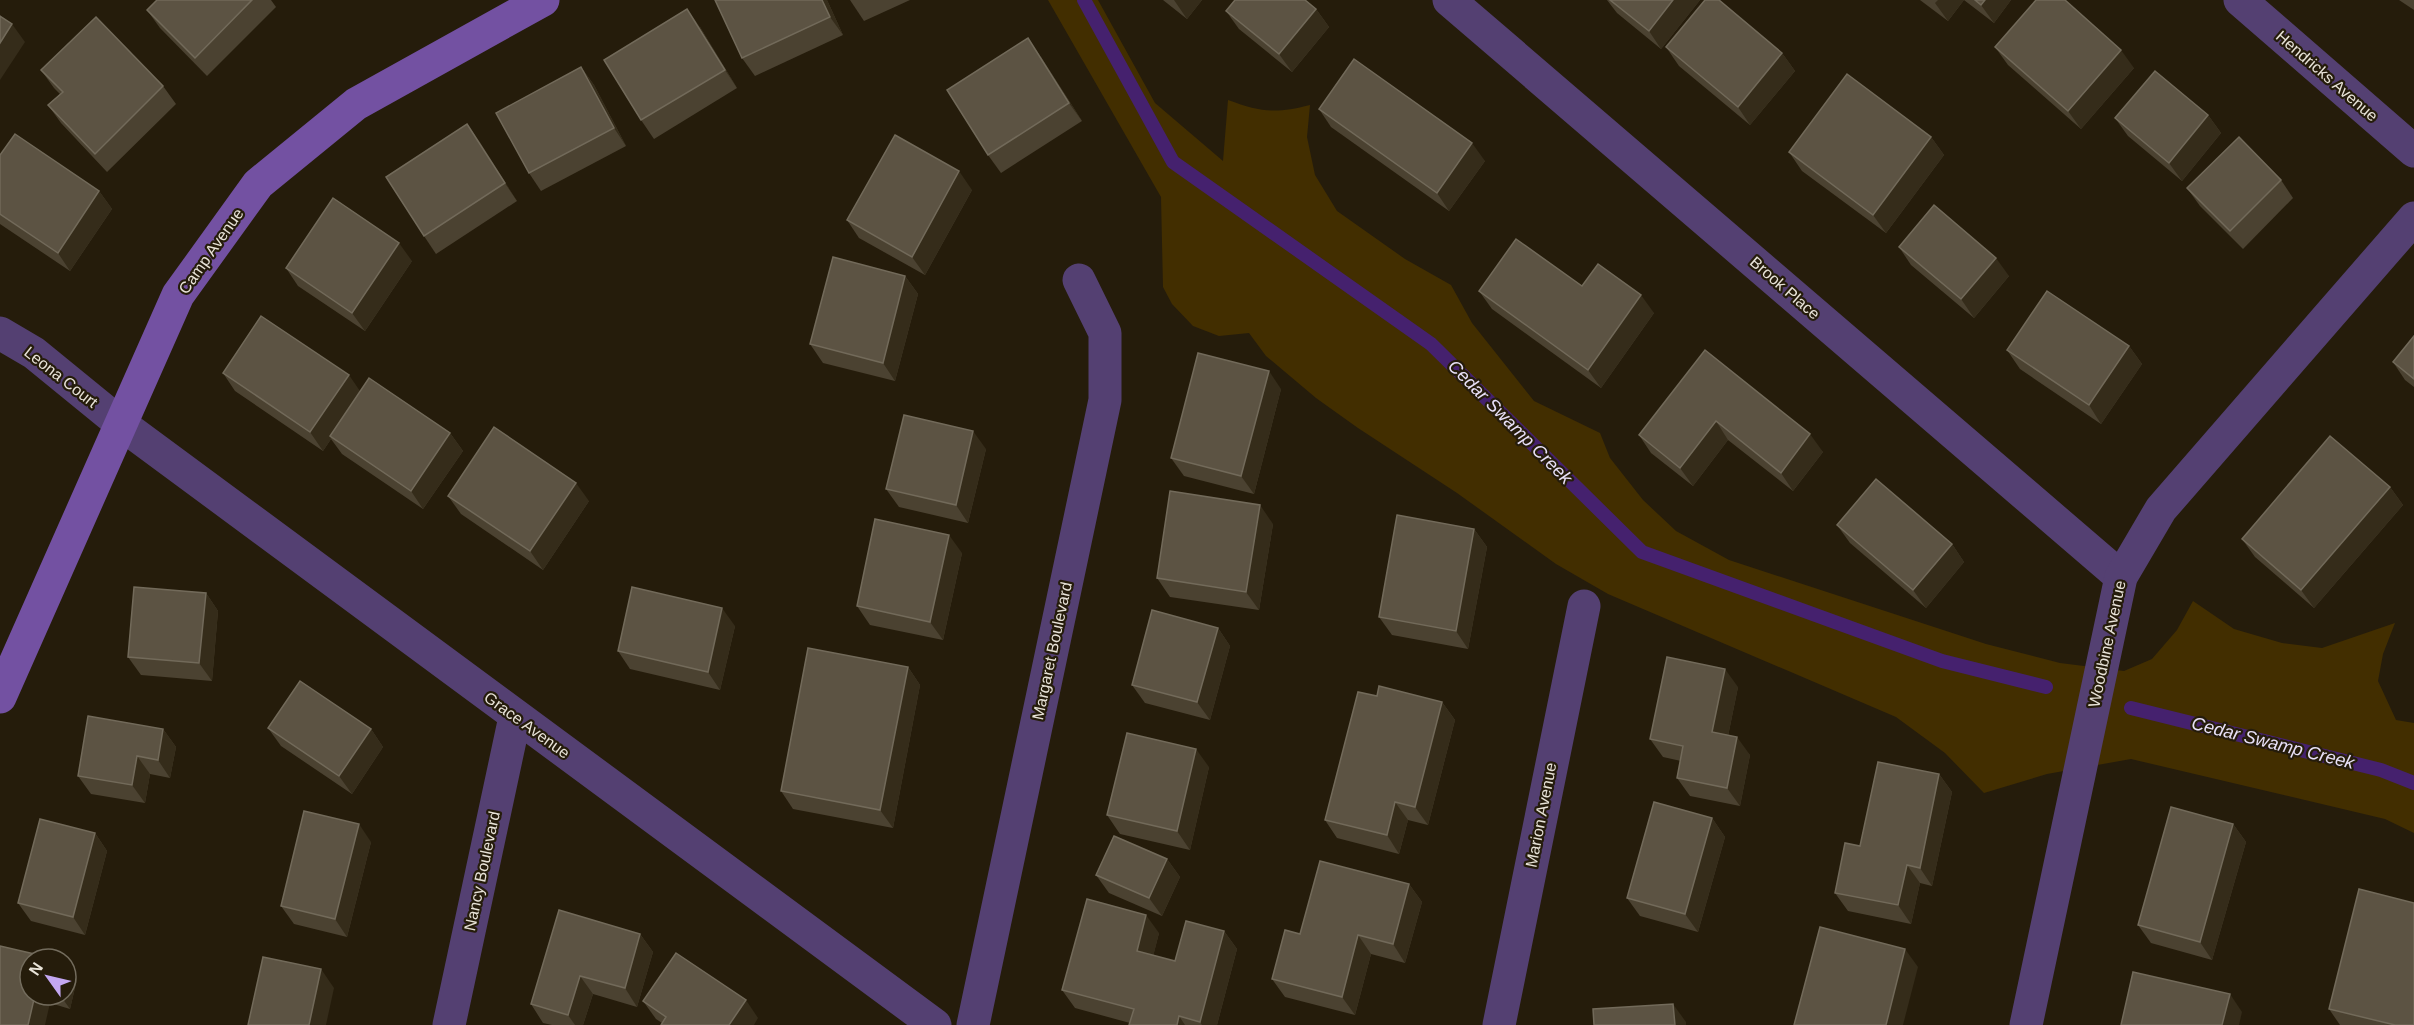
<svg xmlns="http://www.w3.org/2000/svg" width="2414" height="1025" font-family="Helvetica,sans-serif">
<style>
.green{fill:#422e00}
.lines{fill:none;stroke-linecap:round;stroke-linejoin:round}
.stream{stroke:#45216e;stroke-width:14}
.street{stroke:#544072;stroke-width:33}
.secondary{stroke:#7351a2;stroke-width:33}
.wall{fill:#4b4231}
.shaded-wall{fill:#352c1a}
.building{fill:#5c5343;stroke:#726a5a;stroke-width:1.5}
.labels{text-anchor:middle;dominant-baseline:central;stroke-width:4.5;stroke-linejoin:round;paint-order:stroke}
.street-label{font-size:16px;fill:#e8e3d8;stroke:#251c0b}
.water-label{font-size:18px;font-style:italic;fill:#e8e0f7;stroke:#251c0b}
</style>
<rect width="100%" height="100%" fill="#251c0b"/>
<path class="green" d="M1048 0H1098L1155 103 1223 161 1228 100C1261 112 1275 114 1310 105L1307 137 1315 175 1337 211 1405 259 1451 285 1472 323 1534 401 1600 433 1610 458 1643 500 1676 531 1729 560 1986 644 2060 663 2124 671 2152 659 2177 630 2193 601 2234 629 2282 643 2322 648 2395 623 2383 654 2378 681 2396 720 2414 723V833L2385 819 2131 759 2047 774 1984 793 1945 753 1896 717 1608 594 1556 564 1457 493 1358 428 1316 398 1266 356 1249 333 1219 336 1193 326 1172 304 1163 287 1161 197Z"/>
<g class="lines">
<g class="stream">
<path d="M1084 0 1173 162 1431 344 1642 552 1942 661 2046 687"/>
<path d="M2131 708 2381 770 2414 783"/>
</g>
<g class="street">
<path d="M1449 0 2121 577"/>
<path d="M2240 0 2414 151"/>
<path d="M0 333 34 353 121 424 935 1025"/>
<path d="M449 1025 515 717"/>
<path d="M973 1025 1105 400V333L1079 280"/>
<path d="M1499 1025 1584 606"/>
<path d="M2026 1025 2121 577 2161 509 2414 218"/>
</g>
<path class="secondary" d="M0 697 178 295 258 184 356 104 543 0"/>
</g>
<g class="wall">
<path d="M157 0H271L276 7 207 76 160 28 147 10Z"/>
<path d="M827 0 843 35 755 76 742 58Z"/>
<path d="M850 0H910L864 21Z"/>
<path d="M1163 0H1202L1187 19Z"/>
<path d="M1607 0H1700L1661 49 1617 13Z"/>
<path d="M1920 0H2011L1994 23 1964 0 1948 21Z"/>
<path d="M2399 0H2414V10Z"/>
<path d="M1316 9 1329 27 1292 72 1239 29 1226 11Z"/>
<path d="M700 27 737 88 654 139 641 120Z"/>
<path d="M1666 47 1782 53 1795 71 1750 125 1679 66Z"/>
<path d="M1995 47 2134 68 2081 129 2008 65Z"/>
<path d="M1041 57 1082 121 1001 173 988 155Z"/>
<path d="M581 67 594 85 626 146 541 191 529 173Z"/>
<path d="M41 70 163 86 176 104 107 172 61 123 48 105 60 94 54 88Z"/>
<path d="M1319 109 1485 161 1449 211 1331 127Z"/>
<path d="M2208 115 2221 133 2182 181 2128 136 2115 118Z"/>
<path d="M467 124 517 201 436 254 424 236Z"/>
<path d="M1931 137 1944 155 1886 233 1802 171 1789 152Z"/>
<path d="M0 155 99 191 112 209 70 271 0 224Z"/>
<path d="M2281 180 2293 198 2243 249 2200 206 2187 188Z"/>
<path d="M972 190 925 275 859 238 847 220Z"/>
<path d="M1899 247 2009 276 1974 318 1911 265Z"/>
<path d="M412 261 365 331 298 286 286 268Z"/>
<path d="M905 276 918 294 895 381 823 363 810 344Z"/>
<path d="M1582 286 1654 313 1601 388 1492 309 1479 291Z"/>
<path d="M2414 336V387L2405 380 2393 362Z"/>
<path d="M2129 346 2142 364 2101 424 2020 369 2007 350Z"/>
<path d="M1705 350 1823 452 1793 491 1728 440 1693 486 1651 453 1639 435Z"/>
<path d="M223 373 360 391 450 433 463 451 423 509 342 454 331 439 323 451 235 391Z"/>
<path d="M1281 389 1254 494 1184 476 1171 458Z"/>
<path d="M986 449 968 523 899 507 886 489Z"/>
<path d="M2390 487 2403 505 2314 608 2255 557 2242 539Z"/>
<path d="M448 496 589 501 543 570 461 514Z"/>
<path d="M1273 524 1259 610 1170 597 1157 578Z"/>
<path d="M1837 525 1952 544 1964 562 1926 608 1850 543Z"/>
<path d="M1474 529 1487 547 1468 649 1392 635 1379 617Z"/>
<path d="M962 553 943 640 870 625 857 606Z"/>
<path d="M206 593 218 611 212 681 141 675 128 657Z"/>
<path d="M735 626 720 690 630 669 618 651Z"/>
<path d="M1218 628 1230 646 1210 720 1145 703 1132 685Z"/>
<path d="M908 667 920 685 893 828 793 809 781 791Z"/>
<path d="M1738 687 1728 736 1750 755 1740 806 1690 796 1677 778 1681 761 1663 757 1650 739Z"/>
<path d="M1377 696 1442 702 1455 720 1428 825 1408 820 1399 854 1337 838 1325 820Z"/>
<path d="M268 728 371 729 383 747 352 794 281 746Z"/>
<path d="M163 729 176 747 170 778 150 774 145 803 91 794 78 776Z"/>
<path d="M1209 767 1190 850 1120 834 1107 815Z"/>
<path d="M1939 774 1952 792 1932 886 1920 883 1911 924 1848 911 1835 893 1860 846Z"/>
<path d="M1712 818 1725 837 1698 932 1640 916 1627 898Z"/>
<path d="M2233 824 2246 842 2212 960 2151 943 2138 925Z"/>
<path d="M95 833 107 851 85 935 31 921 18 903Z"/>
<path d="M371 842 347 937 294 924 281 906Z"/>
<path d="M1167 859 1180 877 1162 916 1109 893 1096 875Z"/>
<path d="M1409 884 1422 902 1405 963 1371 954 1355 1015 1285 997 1272 979 1300 934Z"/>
<path d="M1224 931 1237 949 1217 1025H1129L1130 1023 1075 1008 1062 990 1159 933 1153 956 1175 961Z"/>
<path d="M640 934 653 952 637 1007 593 994 583 1025H552L543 1023 531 1004Z"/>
<path d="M66 963 77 979 70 1009 50 1003 30 995H66Z"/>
<path d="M643 1001 758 1018 662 1023 656 1019Z"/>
<path d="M2329 1009 2414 1025H2340Z"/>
</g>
<g class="shaded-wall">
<path d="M822 0H827L843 35 830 17Z"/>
<path d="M1174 0H1202L1187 19Z"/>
<path d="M1673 0H1700L1661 49 1649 31Z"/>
<path d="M1938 0H1964L1948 21 1935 3Z"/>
<path d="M1985 0H2011L1994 23 1981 5Z"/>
<path d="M687 9 700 27 737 88 725 70Z"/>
<path d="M1316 9 1329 27 1292 72 1279 54Z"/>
<path d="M12 24 25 42 0 80V43Z"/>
<path d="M1028 38 1041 57 1082 121 1069 103Z"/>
<path d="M2121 50 2134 68 2081 129 2068 111Z"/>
<path d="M1782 53 1795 71 1750 125 1738 107Z"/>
<path d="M581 67 594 85 626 146 614 128Z"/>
<path d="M2208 115 2221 133 2182 181 2169 163Z"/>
<path d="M467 124 480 142 517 201 505 183Z"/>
<path d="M1931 137 1944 155 1886 233 1873 215Z"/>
<path d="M1472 143 1485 161 1449 211 1437 193Z"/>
<path d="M959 171 972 190 925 275 912 257Z"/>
<path d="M99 191 112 209 70 271 58 253Z"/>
<path d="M399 243 412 261 365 331 352 313Z"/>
<path d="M1996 258 2009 276 1974 318 1961 299Z"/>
<path d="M905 276 918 294 895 381 883 363Z"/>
<path d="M1641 295 1654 313 1601 388 1588 370Z"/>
<path d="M2129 346 2142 364 2101 424 2089 405Z"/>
<path d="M1269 371 1281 389 1254 494 1241 476Z"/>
<path d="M349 375 362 394 330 436 331 439 323 451 310 432Z"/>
<path d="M1716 421 1728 440 1693 486 1680 468Z"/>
<path d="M973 431 986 449 968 523 956 505Z"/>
<path d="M450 433 463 451 423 509 411 491Z"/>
<path d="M1810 434 1823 452 1793 491 1781 473Z"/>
<path d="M576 483 589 501 543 570 530 551Z"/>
<path d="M2390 487 2403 505 2314 608 2301 590Z"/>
<path d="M1260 505 1273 524 1259 610 1246 592Z"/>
<path d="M1474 529 1487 547 1468 649 1456 631Z"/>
<path d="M949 535 962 553 943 640 930 622Z"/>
<path d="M1952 544 1964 562 1926 608 1913 590Z"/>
<path d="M206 593 218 611 212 681 199 663Z"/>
<path d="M722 608 735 626 720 690 708 672Z"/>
<path d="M1218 628 1230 646 1210 720 1197 702Z"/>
<path d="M908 667 920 685 893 828 880 810Z"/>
<path d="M1725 669 1738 687 1725 751 1712 732Z"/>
<path d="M1442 702 1455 720 1428 825 1415 807Z"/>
<path d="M163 729 176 747 170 778 158 760Z"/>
<path d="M371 729 383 747 352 794 339 776Z"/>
<path d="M1737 737 1750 755 1740 806 1727 788Z"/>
<path d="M1196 749 1209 767 1190 850 1177 831Z"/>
<path d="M137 756 150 774 145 803 132 785Z"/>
<path d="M1939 774 1952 792 1932 886 1920 868Z"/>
<path d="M1395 802 1408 820 1399 854 1387 835Z"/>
<path d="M1712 818 1725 837 1698 932 1685 914Z"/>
<path d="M359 824 371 842 347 937 335 919Z"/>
<path d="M2233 824 2246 842 2212 960 2200 942Z"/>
<path d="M95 833 107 851 85 935 73 917Z"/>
<path d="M1167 859 1180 877 1162 916 1149 898Z"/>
<path d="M1907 865 1920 883 1911 924 1898 905Z"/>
<path d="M1409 884 1422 902 1405 963 1393 944Z"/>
<path d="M1146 915 1159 933 1150 969 1137 951Z"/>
<path d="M1224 931 1237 949 1217 1025H1202L1200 1022Z"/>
<path d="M640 934 653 952 637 1007 625 988Z"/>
<path d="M1358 935 1371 954 1355 1015 1342 997Z"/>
<path d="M1905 949 1918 967 1903 1025H1886Z"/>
<path d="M66 963 77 979 70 1009 60 995H66Z"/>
<path d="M321 969 334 988 326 1025H309Z"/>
<path d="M580 976 593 994 583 1025H575L568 1015Z"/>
<path d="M2230 994 2242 1012 2239 1025H2222Z"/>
<path d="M35 995H44L50 1003 45 1025H28Z"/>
<path d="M746 1000 758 1018 754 1025H729Z"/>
<path d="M1673 1004 1686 1022V1025H1675Z"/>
<path d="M1179 1016 1185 1025H1177Z"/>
</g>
<g class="building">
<path d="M157 0H252L195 58 147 10Z"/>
<path d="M715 0H822L830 17 742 58Z"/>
<path d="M1235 0H1305L1316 9 1279 54 1226 11Z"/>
<path d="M1610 0H1673L1649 31Z"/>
<path d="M1705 0H1719L1782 53 1738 107 1666 47Z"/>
<path d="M1975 0H1985L1981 5Z"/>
<path d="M2036 0H2065L2121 50 2068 111 1995 47Z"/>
<path d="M687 9 725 70 641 120 604 60Z"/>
<path d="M0 16 12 24 0 43Z"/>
<path d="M96 17 163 86 95 154 48 105 63 92 41 70Z"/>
<path d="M1028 38 1069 103 988 155 947 90Z"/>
<path d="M1354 59 1472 143 1437 193 1319 109Z"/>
<path d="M581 67 614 128 529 173 496 113Z"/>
<path d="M2155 71 2208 115 2169 163 2115 118Z"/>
<path d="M1847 74 1931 137 1873 215 1789 152Z"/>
<path d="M467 124 505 183 424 236 386 177Z"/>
<path d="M15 134 99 191 58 253 0 214V155Z"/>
<path d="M895 135 959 171 912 257 847 220Z"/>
<path d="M2239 137 2281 180 2230 231 2187 188Z"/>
<path d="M333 198 399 243 352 313 286 268Z"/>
<path d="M1934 205 1996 258 1961 299 1899 247Z"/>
<path d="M1516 239 1582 286 1598 264 1641 295 1588 370 1479 291Z"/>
<path d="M833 257 905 276 883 363 810 344Z"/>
<path d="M2047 291 2129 346 2089 405 2007 350Z"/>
<path d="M261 316 349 375 310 432 223 373Z"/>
<path d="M2414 336V379L2393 362Z"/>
<path d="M1705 350 1810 434 1781 473 1716 421 1680 468 1639 435Z"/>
<path d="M1198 353 1269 371 1241 476 1171 458Z"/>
<path d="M369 378 450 433 411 491 330 436Z"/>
<path d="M904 415 973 431 956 505 886 489Z"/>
<path d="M494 427 576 483 530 551 448 496Z"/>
<path d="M2330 436 2390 487 2301 590 2242 539Z"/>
<path d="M1876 479 1952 544 1913 590 1837 525Z"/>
<path d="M1170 491 1260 505 1246 592 1157 578Z"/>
<path d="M1397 515 1474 529 1456 631 1379 617Z"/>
<path d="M875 519 949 535 930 622 857 606Z"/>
<path d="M134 587 206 593 199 663 128 657Z"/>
<path d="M632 587 722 608 708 672 618 651Z"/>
<path d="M1152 610 1218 628 1197 702 1132 685Z"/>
<path d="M808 648 908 667 880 810 781 791Z"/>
<path d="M1667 657 1725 669 1712 732 1737 737 1727 788 1677 778 1683 746 1650 739Z"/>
<path d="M300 681 371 729 339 776 268 728Z"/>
<path d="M1379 686 1442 702 1415 807 1395 802 1387 835 1325 820 1358 692 1377 696Z"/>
<path d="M88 716 163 729 158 760 137 756 132 785 78 776Z"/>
<path d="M1127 733 1196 749 1177 831 1107 815Z"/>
<path d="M1878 762 1939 774 1920 868 1907 865 1898 905 1835 893 1845 843 1860 846Z"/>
<path d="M1654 802 1712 818 1685 914 1627 898Z"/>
<path d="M2171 807 2233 824 2200 942 2138 925Z"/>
<path d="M304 811 359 824 335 919 281 906Z"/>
<path d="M40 819 95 833 73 917 18 903Z"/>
<path d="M1114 836 1167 859 1149 898 1096 875Z"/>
<path d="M1320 861 1409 884 1393 944 1358 935 1342 997 1272 979 1285 930 1300 934Z"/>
<path d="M2359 889 2414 903V1025H2395L2329 1009Z"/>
<path d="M1087 899 1146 915 1137 951 1175 961 1186 921 1224 931 1200 1022 1179 1016 1177 1025H1129L1134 1009 1062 990Z"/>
<path d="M559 910 640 934 625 988 580 976 568 1015 531 1004Z"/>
<path d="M1820 927 1905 949 1886 1025H1794Z"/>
<path d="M0 946 56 959H30V995H35L28 1025H0Z"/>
<path d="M676 953 746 1000 729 1025H661L666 1017 643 1001Z"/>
<path d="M263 957 321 969 309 1025H248Z"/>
<path d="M2133 972 2230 994 2222 1025H2121Z"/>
<path d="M1673 1004 1675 1025H1594L1593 1009Z"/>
</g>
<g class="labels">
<g class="street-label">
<text transform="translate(2327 76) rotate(41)">Hendricks Avenue</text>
<text transform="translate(211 251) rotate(-55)">Camp Avenue</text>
<text transform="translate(1785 288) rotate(41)">Brook Place</text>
<text transform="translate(61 377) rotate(38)">Leona Court</text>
<text transform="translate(2107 644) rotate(-78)">Woodbine Avenue</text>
<text transform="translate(1052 651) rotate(-78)">Margaret Boulevard</text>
<text transform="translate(527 725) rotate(36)">Grace Avenue</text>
<text transform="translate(1541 815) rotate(-79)">Marion Avenue</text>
<text transform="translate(482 871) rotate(-78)">Nancy Boulevard</text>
</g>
<g class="water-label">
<text transform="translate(1510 422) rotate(45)">Cedar Swamp Creek</text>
<text transform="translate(2273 743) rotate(14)">Cedar Swamp Creek</text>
</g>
</g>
<g transform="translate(48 977) rotate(304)"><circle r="28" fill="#251c0b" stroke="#736c5d" stroke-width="1.5"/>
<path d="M0-4.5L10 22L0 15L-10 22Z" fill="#c3a7f2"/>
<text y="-9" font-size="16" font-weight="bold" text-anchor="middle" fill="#e8e3d8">N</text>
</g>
</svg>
